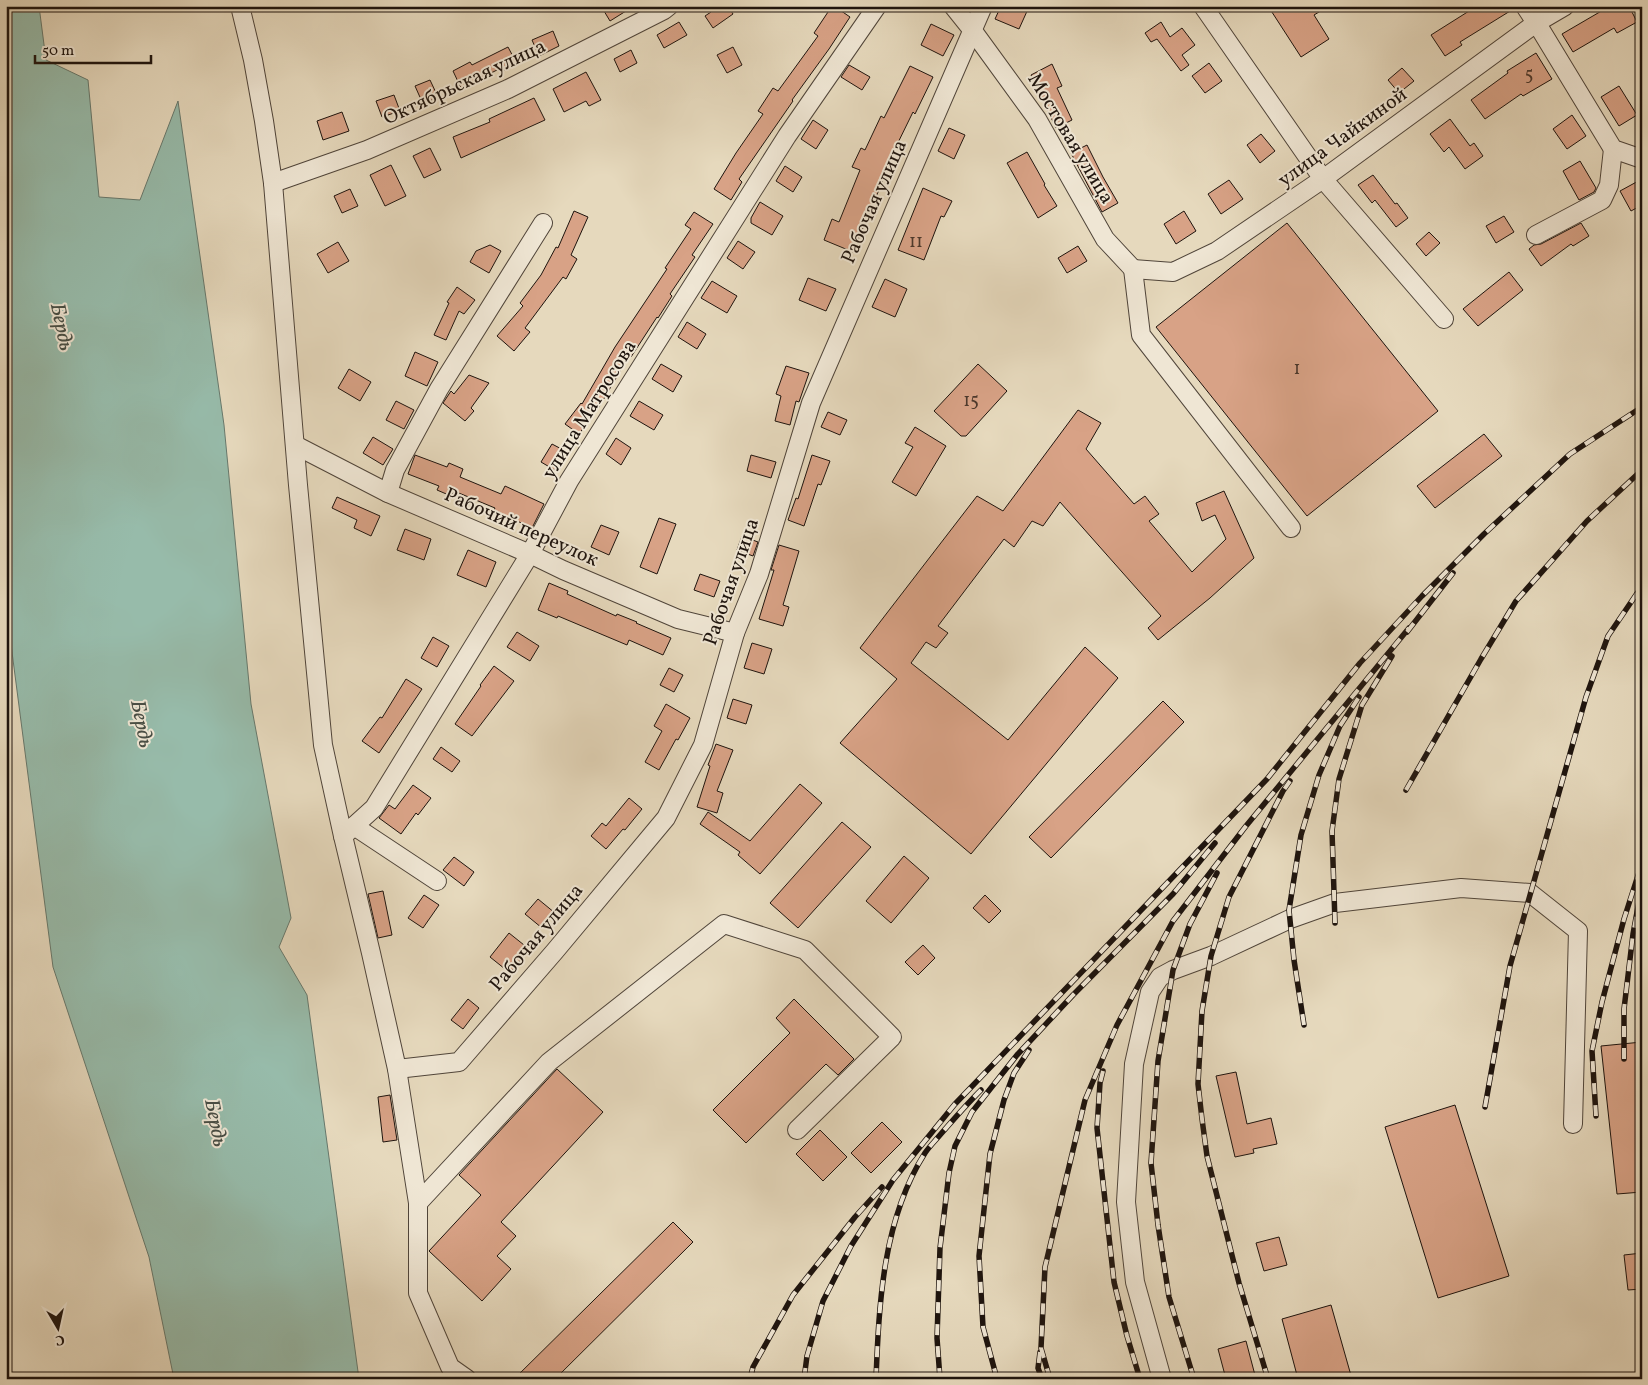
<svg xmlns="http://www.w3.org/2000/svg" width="1648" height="1385" font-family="Vollkorn,serif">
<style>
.water{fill:#97bbaa;stroke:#67786c}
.building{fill:#d8a286;stroke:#1e140e}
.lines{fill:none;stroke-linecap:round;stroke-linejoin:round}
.minor-casing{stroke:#50453a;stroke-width:20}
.minor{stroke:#efe6d4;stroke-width:18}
.rail-casing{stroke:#1e140e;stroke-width:5.5}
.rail{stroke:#efe6d4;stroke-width:4;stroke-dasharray:11;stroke-linecap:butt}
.labels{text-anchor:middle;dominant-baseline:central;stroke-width:4;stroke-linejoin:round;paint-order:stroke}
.number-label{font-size:18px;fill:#4c382c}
.street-label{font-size:20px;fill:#1e140e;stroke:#efe6d4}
.water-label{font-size:21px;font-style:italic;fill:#484e45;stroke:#efe6d4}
</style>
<rect width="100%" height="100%" fill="#e6d9bd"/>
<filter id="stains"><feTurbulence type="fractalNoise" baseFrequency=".004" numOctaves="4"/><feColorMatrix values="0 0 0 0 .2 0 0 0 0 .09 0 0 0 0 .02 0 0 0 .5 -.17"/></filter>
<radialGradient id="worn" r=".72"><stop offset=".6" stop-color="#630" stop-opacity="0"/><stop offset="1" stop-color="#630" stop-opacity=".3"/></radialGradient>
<path class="water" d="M6 6H39L46 60 88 80 99 197 140 200 178 101 224 425 251 704 291 918 279 947 307 995 359 1379H174L149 1257 53 967 6 606Z"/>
<g class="building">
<path d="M601 6H634L610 21Z"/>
<path d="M707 6H728L733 14 713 28 705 16 711 12Z"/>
<path d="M832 6H834L850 17 829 49 792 100 793 101 739 179 742 182 731 200 714 189 736 153 763 114 758 111 773 88 778 91 818 36 814 33Z"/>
<path d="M1001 6H1021L1028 9 1019 29 995 19Z"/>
<path d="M1268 6H1329L1314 15 1329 39 1301 57Z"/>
<path d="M1477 6H1514L1515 8 1460 42 1462 45 1445 56 1431 35Z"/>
<path d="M1610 6H1629L1637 22 1617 33 1614 28 1573 52 1562 34Z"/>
<path d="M679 22 687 35 664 48 657 35Z"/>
<path d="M1161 22 1170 37 1182 28 1195 45 1182 55 1189 65 1181 71 1157 39 1151 42 1145 33Z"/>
<path d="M931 24 954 35 943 56 921 45Z"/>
<path d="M553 31 559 46 539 56 532 40Z"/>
<path d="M508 47 517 64 500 72 499 69 461 88 453 71 470 62 472 65Z"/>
<path d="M733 47 742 65 727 73 717 55Z"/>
<path d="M631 50 637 63 620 72 614 59Z"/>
<path d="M1536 53 1552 79 1523 96 1521 94 1485 119 1471 100 1508 73 1507 71Z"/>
<path d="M1209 63 1222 81 1205 93 1192 76Z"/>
<path d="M1052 64 1062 86 1057 88 1072 120 1056 128 1031 75Z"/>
<path d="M849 65 870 77 862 90 841 77Z"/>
<path d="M910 66 933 77 915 114 913 112 889 161H891L853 252 824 240 832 219 839 222 860 170 852 167 861 148 865 150 881 116 884 118Z"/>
<path d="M1402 68 1414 81 1399 93 1388 80Z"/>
<path d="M586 72 601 100 589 106 586 101 564 112 553 89Z"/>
<path d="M430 80 438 97 423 104 415 86Z"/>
<path d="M1619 86 1637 115 1619 126 1601 97Z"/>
<path d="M394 95 400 111 382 117 376 101Z"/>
<path d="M534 98 545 120 461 158 453 137 490 122 489 119Z"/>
<path d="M342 112 349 131 323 140 317 121Z"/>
<path d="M1572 115 1586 136 1567 149 1553 129Z"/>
<path d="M1450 119 1470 146 1474 143 1483 156 1465 169 1449 147 1444 152 1430 134Z"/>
<path d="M813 120 828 130 816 149 801 139Z"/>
<path d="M949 128 965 135 954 159 938 151Z"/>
<path d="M1261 134 1275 151 1260 163 1247 145Z"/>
<path d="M1087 145 1103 177 1118 203 1102 212 1071 153Z"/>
<path d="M430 148 441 170 424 178 413 156Z"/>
<path d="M1027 152 1045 184 1044 185 1057 206 1038 218 1007 163Z"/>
<path d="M1580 161 1596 188 1594 192 1579 200 1563 171Z"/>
<path d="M391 165 406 196 385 206 370 175Z"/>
<path d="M785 166 802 177 793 192 776 181Z"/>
<path d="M1373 175 1395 204 1397 203 1408 218 1396 227 1375 200 1372 203 1358 185Z"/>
<path d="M1642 179V205L1631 211 1620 191Z"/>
<path d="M1229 180 1243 199 1221 214 1208 194Z"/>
<path d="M923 188 952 201 944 217 941 216 924 260 898 250Z"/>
<path d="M350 189 358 206 342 213 334 196Z"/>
<path d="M760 202 783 216 772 235 751 223V218Z"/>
<path d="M574 211 588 217 571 255 577 259 566 279 563 277 525 328 530 332 514 351 497 336 523 306 520 303 541 275 556 247 558 248Z"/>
<path d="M1184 211 1196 231 1176 244 1164 224Z"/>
<path d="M694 212 713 224 692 255 695 257 670 294 672 296 658 318 657 317 631 357 629 356 599 407 579 434 565 424 581 403 582 404 615 347 667 269 665 268 691 229 685 225Z"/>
<path d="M1504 216 1514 232 1496 243 1486 226Z"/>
<path d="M1287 223 1438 411 1307 516 1156 327Z"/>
<path d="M1581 223 1589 236 1573 246 1571 244 1541 266 1529 249 1534 245 1541 244Z"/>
<path d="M1429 232 1440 243 1426 256 1416 244Z"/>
<path d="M738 241 755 252 743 269 727 258Z"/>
<path d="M338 242 349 261 328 273 317 254Z"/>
<path d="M490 245 501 251 489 273 470 262 476 251Z"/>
<path d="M1078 246 1087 261 1067 273 1058 258Z"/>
<path d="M1509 272 1523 290 1478 326 1463 309Z"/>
<path d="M808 278 836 289 826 311 799 300Z"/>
<path d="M885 279 907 289 895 317 872 307Z"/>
<path d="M712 281 737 296 727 313 701 298Z"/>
<path d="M457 287 475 300 464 314 459 311 446 340 434 335 449 303 447 302Z"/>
<path d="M687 322 706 334 697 349 678 337Z"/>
<path d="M415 352 438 362 427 386 405 376Z"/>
<path d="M661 364 682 376 673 392 652 379Z"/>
<path d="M978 364 1007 391 966 436H961L934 411Z"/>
<path d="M786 366 809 373 799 402 796 401 790 425 775 421 781 396 776 394Z"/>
<path d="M349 369 371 382 360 401 338 388Z"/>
<path d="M469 375 489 383 471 408 474 411 465 421 443 403 451 391 454 394Z"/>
<path d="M396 401 414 410 404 429 386 420Z"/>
<path d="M639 401 663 415 654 430 630 416Z"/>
<path d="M1078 410 1101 423 1086 449 1134 504 1145 496 1159 514 1149 521 1192 572 1226 539 1215 515 1202 521 1196 503 1224 491 1254 558 1210 598 1158 640 1148 628 1161 616 1060 502 1043 526 1032 521 1014 547 1004 539 938 626 948 633 936 648 926 642 911 663 1008 740 1085 647 1118 678 971 854 840 743 897 679 860 648 977 496 1003 511Z"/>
<path d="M828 412 847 420 840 435 821 427Z"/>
<path d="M915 427 946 446 916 496 892 482 913 447 905 443Z"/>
<path d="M1484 434 1502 456 1435 508 1417 486Z"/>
<path d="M373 437 393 449 383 465 363 453Z"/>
<path d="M616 438 631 448 621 465 606 454Z"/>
<path d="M552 444 569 453 558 472 541 462Z"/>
<path d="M415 455 447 467 449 463 463 469 460 477 501 494 505 486 544 504 532 528 494 510 495 508 454 491 451 496 437 490 439 486 408 474Z"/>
<path d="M751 455 776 462 771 478 747 471Z"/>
<path d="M812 455 830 461 821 485 818 484 804 526 788 520 796 498 798 499Z"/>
<path d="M337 497 380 516 371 536 354 528 357 520 332 508Z"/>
<path d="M659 518 676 524 657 574 640 567Z"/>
<path d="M601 525 619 532 609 555 591 547Z"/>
<path d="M405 529 431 539 424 560 397 550Z"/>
<path d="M742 536 758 542 753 556 737 550Z"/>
<path d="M779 545 799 551 783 605 789 607 783 626 759 619 774 570H771Z"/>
<path d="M468 550 496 562 486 587 457 575Z"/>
<path d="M700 574 720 581 714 597 694 590Z"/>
<path d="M549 583 568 591 567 594 616 616 617 614 637 622 636 623 671 638 663 655 629 640 627 645 558 616 557 618 538 610Z"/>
<path d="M517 632 539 646 530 661 507 647Z"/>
<path d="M433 637 449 646 437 667 421 658Z"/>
<path d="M752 643 772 649 764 674 744 668Z"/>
<path d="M494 666 514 681 472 736 455 724 481 686 480 685Z"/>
<path d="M669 668 683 675 674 692 660 685Z"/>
<path d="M406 679 422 689 379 753 362 741 380 717 382 718Z"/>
<path d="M733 699 752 705 746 724 727 718Z"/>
<path d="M1163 701 1184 722 1051 858 1029 837Z"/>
<path d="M666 704 690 718 678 740 676 739 659 770 645 762 662 731 654 726Z"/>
<path d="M716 744 733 750 717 791 723 793 717 813 697 807 710 766 708 765Z"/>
<path d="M441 747 460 761 452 772 433 759Z"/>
<path d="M800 784 822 803 760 874 738 855 740 852 700 824 708 812 750 841Z"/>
<path d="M413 785 431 798 418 815 416 813 401 834 379 818 389 805 395 809Z"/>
<path d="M629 798 642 809 625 830 623 829 606 849 591 836 602 823 606 826Z"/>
<path d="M842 822 871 847 798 928 770 903Z"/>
<path d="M904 856 929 878 891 923 866 901Z"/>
<path d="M454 857 474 872 464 886 443 870Z"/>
<path d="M383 891 392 935 378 938 368 894Z"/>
<path d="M424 895 439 905 423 928 408 918Z"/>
<path d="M985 895 1001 911 989 923 973 908Z"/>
<path d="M538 899 555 913 542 928 525 914Z"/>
<path d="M509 933 529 949 510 973 490 957Z"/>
<path d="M923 945 935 958 918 975 905 962Z"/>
<path d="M468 999 479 1008 463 1029 451 1020Z"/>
<path d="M794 999 854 1059 838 1075 826 1064 746 1143 713 1110 790 1033 776 1018Z"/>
<path d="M1642 1042V1192L1617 1194 1601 1046Z"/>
<path d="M557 1069 603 1112 501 1222 516 1236 497 1256 511 1269 482 1301 429 1251 481 1195 459 1175Z"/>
<path d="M1236 1072 1247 1124 1271 1118 1277 1144 1253 1149 1254 1153 1235 1157 1216 1076Z"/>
<path d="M390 1095 397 1140 383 1142 378 1097Z"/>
<path d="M1455 1105 1509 1276 1438 1298 1385 1127Z"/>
<path d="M882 1122 902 1142 871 1173 851 1153Z"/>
<path d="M820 1130 847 1157 823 1181 796 1154Z"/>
<path d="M673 1222 693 1242 555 1379H514Z"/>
<path d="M1279 1237 1287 1265 1264 1271 1256 1243Z"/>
<path d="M1642 1253V1289L1628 1290 1624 1255Z"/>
<path d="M1331 1305 1352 1379H1298L1282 1319Z"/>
<path d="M1246 1341 1256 1379H1226L1218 1349Z"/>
</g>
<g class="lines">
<g class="minor-casing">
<g id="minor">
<path d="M240 6 253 60 264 121 273 183 298 485 323 745 343 836 371 953 397 1069 418 1203V1293L450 1367 467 1379"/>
<path d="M953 6 973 31 1037 119 1105 239 1133 269"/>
<path d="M1203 6 1323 179 1444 319"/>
<path d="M1525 6 1542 32 1613 149 1642 159"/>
<path d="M273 183 367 150 508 89 664 10 669 6"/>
<path d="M1536 235 1602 200 1609 185 1613 149"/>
<path d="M1133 269 1173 272 1217 251 1323 179 1536 23 1565 6"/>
<path d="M1133 269 1141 335 1291 528"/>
<path d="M295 445 388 493 530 554 563 570 678 619 735 633"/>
<path d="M388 493 395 470 439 389 543 223"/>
<path d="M354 826 437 881"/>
<path d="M343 836 374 808 530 554 569 481 787 136 877 6"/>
<path d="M397 1069 459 1062 555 951 666 818 703 745 735 633 759 574 811 403 983 6"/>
<path d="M418 1203 549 1062 724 924 805 950 892 1037 797 1130"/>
<path d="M1162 1379 1135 1282 1126 1202 1134 1064 1150 992 1160 977 1173 970 1211 956 1290 919 1335 903 1461 888 1530 893 1578 931 1573 1124"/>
</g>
</g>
<use href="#minor" class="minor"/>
<g class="rail-casing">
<g id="rail">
<path d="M1407 632 1453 573"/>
<path d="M1406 790 1481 659 1516 601 1587 521 1642 470"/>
<path d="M1335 923 1332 831 1339 779 1362 705 1392 656"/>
<path d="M1304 1025 1294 960 1289 910 1301 835 1319 775 1340 726 1359 697"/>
<path d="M1624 1059V1009L1633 934 1642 885"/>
<path d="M1103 1071 1100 1083 1097 1128 1114 1282 1127 1336 1140 1379"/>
<path d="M1485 1107 1510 966 1586 697 1608 636 1642 586"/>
<path d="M1596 1116 1592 1051 1602 1002 1624 919 1642 863"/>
<path d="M1040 1352 1038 1368 1042 1379"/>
<path d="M750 1379 753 1367 793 1295 855 1217 882 1187"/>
<path d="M804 1379 807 1356 823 1301 851 1246 893 1180 955 1104 1267 779 1360 663 1422 596 1484 534 1570 454 1642 407"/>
<path d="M876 1379C879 1302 883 1219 925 1153 929 1147 935 1141 940 1135 953 1120 967 1104 981 1090"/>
<path d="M940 1379 937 1338 940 1248 949 1173 955 1146 972 1112 1017 1055 1073 995 1173 894 1215 843"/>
<path d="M997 1379 983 1327 979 1256 990 1154 1004 1100 1014 1073 1029 1050"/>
<path d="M1050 1379 1041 1348 1045 1267 1085 1100 1117 1025 1173 921 1246 826 1409 628"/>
<path d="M1194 1379 1169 1297 1158 1225 1151 1163 1158 1061 1173 970 1190 924 1217 873"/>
<path d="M1268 1379 1239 1283 1207 1156 1202 1119 1198 1084 1202 1011 1211 956 1229 897 1283 791 1290 781"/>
</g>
</g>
<use href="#rail" class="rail"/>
</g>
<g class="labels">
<g class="number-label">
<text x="1529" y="75">5</text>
<text x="916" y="242">11</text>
<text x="1297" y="369">1</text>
<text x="971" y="401">15</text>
</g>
<g class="street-label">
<text transform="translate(465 83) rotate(-25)">Октябрьская улица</text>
<text transform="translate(1343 138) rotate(-36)">улица Чайкиной</text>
<text transform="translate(1070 139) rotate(59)">Мостовая улица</text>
<text transform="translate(875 202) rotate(-66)">Рабочая улица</text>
<text transform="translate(590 410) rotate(-58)">улица Матросова</text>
<text transform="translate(521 528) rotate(24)">Рабочий переулок</text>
<text transform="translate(732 582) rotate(-71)">Рабочая улица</text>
<text transform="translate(537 938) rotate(-50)">Рабочая улица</text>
</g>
<g class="water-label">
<text transform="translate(61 327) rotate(78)">Бердь</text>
<text transform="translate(141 724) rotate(79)">Бердь</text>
<text transform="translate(215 1123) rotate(79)">Бердь</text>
</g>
</g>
<rect width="1648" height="1385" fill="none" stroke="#e6d9bd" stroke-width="25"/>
<rect x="8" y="8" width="1633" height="1370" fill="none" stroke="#1e140e" stroke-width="2.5"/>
<rect x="12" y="12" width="1623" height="1360" fill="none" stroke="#1e140e"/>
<g transform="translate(58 1328) rotate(171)" stroke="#efe6d4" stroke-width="4" paint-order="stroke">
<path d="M0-4L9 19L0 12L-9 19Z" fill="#1e140e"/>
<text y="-8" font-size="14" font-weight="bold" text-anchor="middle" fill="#1e140e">С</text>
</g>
<path d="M35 55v8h116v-8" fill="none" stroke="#1e140e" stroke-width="2.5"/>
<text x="42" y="55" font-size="15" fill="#1e140e" stroke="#efe6d4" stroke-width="4" paint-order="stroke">50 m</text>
<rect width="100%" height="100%" filter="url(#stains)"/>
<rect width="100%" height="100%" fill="url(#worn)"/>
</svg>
